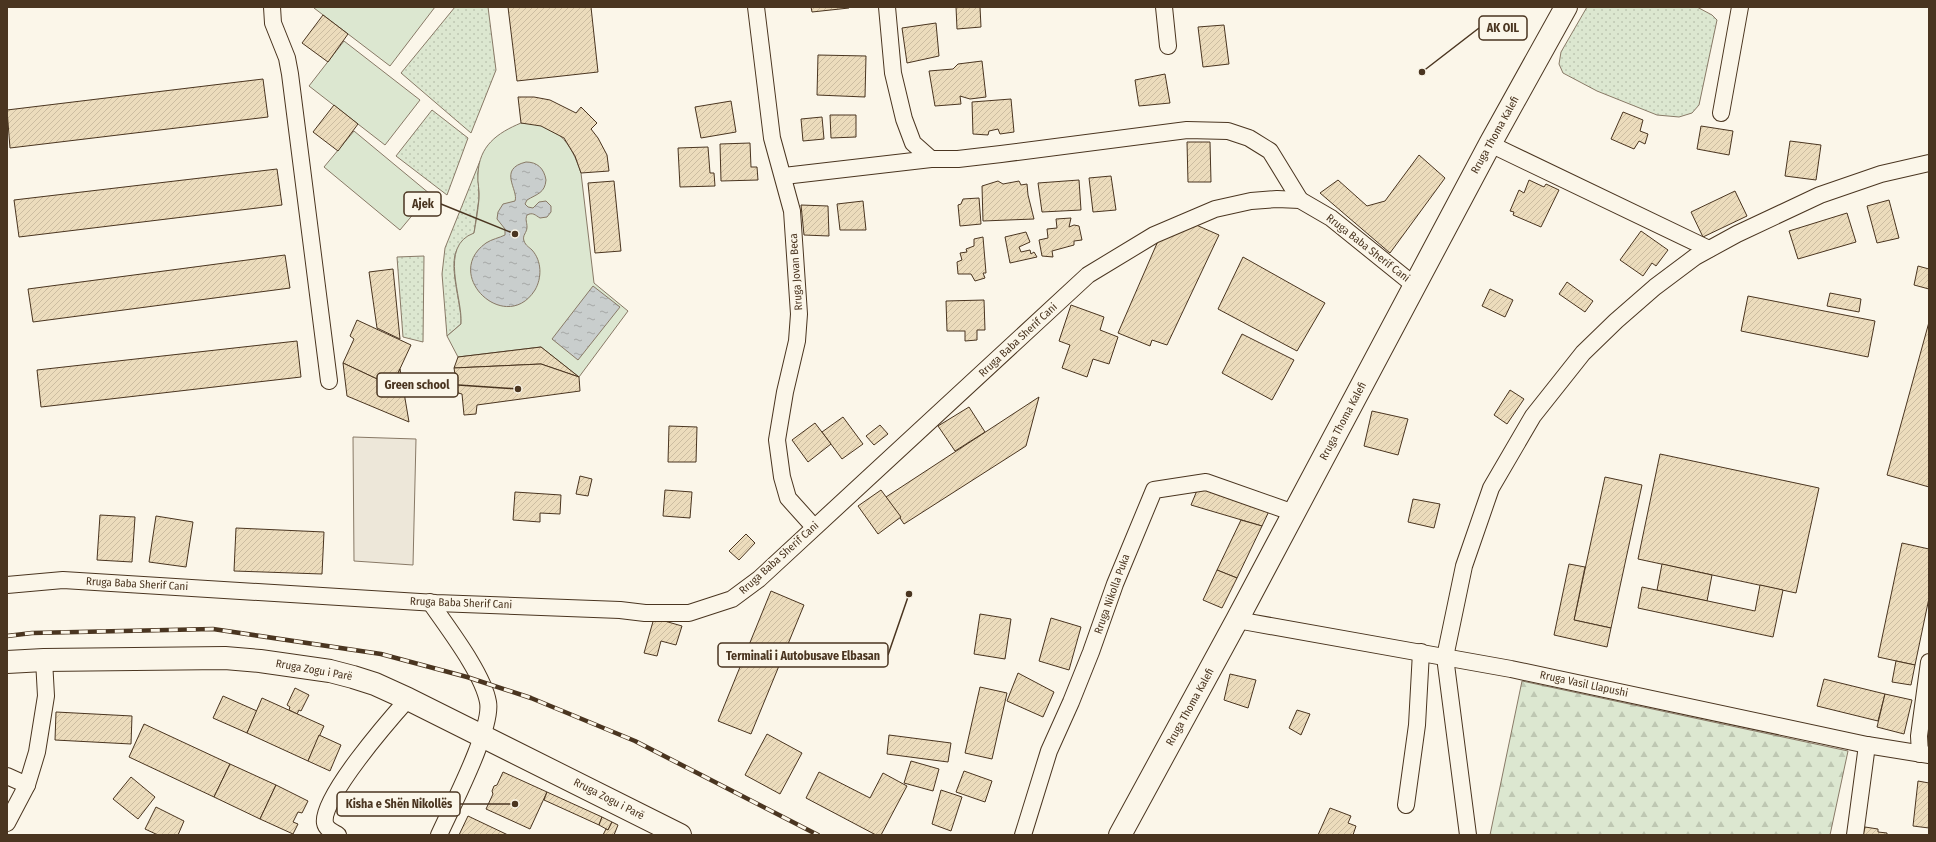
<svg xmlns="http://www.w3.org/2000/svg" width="1936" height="842" font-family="'Fira Sans Condensed',sans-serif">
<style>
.grass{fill:url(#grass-dots);stroke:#887966}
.forest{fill:url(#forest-firs);stroke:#887966}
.green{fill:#dce7d0;stroke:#887966}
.parking{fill:#ede7d9;stroke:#887966}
.water{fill:url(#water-ripples);stroke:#887966}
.building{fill:url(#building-hatch);stroke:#4a3520}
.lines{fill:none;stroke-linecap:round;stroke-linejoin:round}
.street-casing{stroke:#4a3520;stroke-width:18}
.secondary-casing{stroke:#4a3520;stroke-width:24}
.primary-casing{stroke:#4a3520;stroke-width:24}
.street{stroke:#fbf6e9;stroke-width:16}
.secondary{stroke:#fbf6e9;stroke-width:22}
.primary{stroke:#fbf6e9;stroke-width:22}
.rail-casing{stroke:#4a3520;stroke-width:4.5}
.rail{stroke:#fbf6e9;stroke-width:3;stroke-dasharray:9;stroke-linecap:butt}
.labels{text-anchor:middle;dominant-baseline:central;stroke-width:3;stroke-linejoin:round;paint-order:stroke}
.street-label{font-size:11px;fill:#4a3520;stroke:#fbf6e9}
.leader{fill:none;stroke:#4a3520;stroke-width:1.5}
.callout-dot{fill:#4a3520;stroke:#fbf6e9;stroke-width:1.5}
.callout{fill:#fbf6e9;stroke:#4a3520;stroke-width:1.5}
.callout-label{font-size:12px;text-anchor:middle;font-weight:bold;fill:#4a3520}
</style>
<defs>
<pattern id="grass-dots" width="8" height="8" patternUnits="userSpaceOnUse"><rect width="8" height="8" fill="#dce7d0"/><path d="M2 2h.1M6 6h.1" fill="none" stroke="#bec7b2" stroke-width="1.8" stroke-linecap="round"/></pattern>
<pattern id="forest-firs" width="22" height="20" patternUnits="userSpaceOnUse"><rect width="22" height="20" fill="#dce7d0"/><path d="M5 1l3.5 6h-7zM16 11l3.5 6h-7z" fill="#bec7b2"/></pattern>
<pattern id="water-ripples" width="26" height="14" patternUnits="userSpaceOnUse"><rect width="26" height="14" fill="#c9cecd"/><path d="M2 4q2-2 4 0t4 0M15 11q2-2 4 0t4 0" fill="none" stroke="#a5a8a6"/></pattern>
<pattern id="building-hatch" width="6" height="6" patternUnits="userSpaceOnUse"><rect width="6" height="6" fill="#ecdcbc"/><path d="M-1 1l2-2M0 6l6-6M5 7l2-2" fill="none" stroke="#ccbda1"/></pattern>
</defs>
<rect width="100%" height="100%" fill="#fbf6e9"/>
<g class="grass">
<path d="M455 7H488L496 70 471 133 401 73Z"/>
<path d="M1587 7H1697L1712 15 1717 20 1699 105 1692 113 1679 117 1657 115 1597 91 1563 73 1559 64 1561 52Z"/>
<path d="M432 110 468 138 447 195 396 156Z"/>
<path d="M480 161 478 173 479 198 474 233C469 238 462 242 458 248 447 264 462 304 461 324L447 336 442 274 445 248Z"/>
<path d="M424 256 423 342 403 337 397 257Z"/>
</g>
<path class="forest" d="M1522 681 1848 751 1830 835H1490Z"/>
<g class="green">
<path d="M315 7H435L390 66 314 8Z"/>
<path d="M344 41 420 100 385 145 309 86Z"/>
<path d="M521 123C556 122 571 142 581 173L594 283 628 311 579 377 541 347 458 357 447 336 461 324C463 297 438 246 474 233 476 222 478 210 479 199 480 191 477 182 478 174 479 146 497 133 521 123Z"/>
<path d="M354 131 430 194 400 230 324 167Z"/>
</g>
<path class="parking" d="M353 437 416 439 413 565 354 561Z"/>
<g class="water">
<path d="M526 162C537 162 544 168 546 180 545 193 537 194 527 200L525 204 528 207 533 208 539 202 546 201 551 206V212L547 217 540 218C535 215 533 212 527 215 525 220 527 222 527 227 527 233 522 235 524 241 526 246 529 247 532 250 542 261 542 278 535 290 506 336 441 275 486 243 492 239 499 238 505 235V229L497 219 498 212 503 204 515 201C519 190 497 169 526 162Z"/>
<path d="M593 286 620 307 578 360 552 339Z"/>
</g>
<g class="building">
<path d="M508 7H591L598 72 517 81Z"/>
<path d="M811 7H849V8L812 12Z"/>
<path d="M956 7H980L981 27 957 29Z"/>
<path d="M323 15 348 34 328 62 302 43Z"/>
<path d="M936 23 939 56 907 63 902 28Z"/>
<path d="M1224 25 1229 64 1203 67 1198 27Z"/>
<path d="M818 55 866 56 865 97 817 95Z"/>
<path d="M982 61 986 97 970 99 960 96 961 104 935 106 929 71 953 69 958 64Z"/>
<path d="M1165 74 1170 103 1139 106 1135 80Z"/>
<path d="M263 79 268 117 10 148 7 110Z"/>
<path d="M518 97H534L550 100 576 113 581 107 597 123 591 129 598 138 607 155 609 171 581 173 575 156 564 138 541 126 521 123Z"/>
<path d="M1011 99 1014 132 1000 134 998 129 989 131 988 135 973 134 972 102Z"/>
<path d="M731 101 736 132 701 138 695 107Z"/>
<path d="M334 105 358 124 338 151 313 132Z"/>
<path d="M1623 112 1643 120 1640 131 1648 134 1645 144 1639 141 1634 149 1611 139Z"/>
<path d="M830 115H856V137L831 138Z"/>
<path d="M822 117 824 139 803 141 801 119Z"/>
<path d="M1701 126 1733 131 1729 155 1697 149Z"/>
<path d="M1790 141 1821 145 1816 180 1785 176Z"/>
<path d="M1187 142H1210L1211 182H1188Z"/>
<path d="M750 143 751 167H757L758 180 721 181 720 144Z"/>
<path d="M708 147 710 173H714L715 186 680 187 678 148Z"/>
<path d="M1419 155 1445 178 1390 253 1320 193 1338 180 1367 206 1385 201Z"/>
<path d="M277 169 282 205 19 237 14 200Z"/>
<path d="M1111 176 1116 210 1093 212 1089 178Z"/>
<path d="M1079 180 1081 210 1042 212 1038 183Z"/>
<path d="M1529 180 1544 187 1546 184 1559 190 1541 227 1513 215 1514 212 1510 211 1519 190 1524 193Z"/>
<path d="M614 181 621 251 595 253 588 183Z"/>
<path d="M998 181 1003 184 1019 181 1021 185 1027 184 1028 195 1034 219 983 221 982 186Z"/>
<path d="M1735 191 1747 216 1703 237 1691 212Z"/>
<path d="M979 198 981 224 960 226 958 205 961 204 963 199Z"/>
<path d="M1889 200 1899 238 1877 243 1867 206Z"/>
<path d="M863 201 866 230H840L837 204Z"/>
<path d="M801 205 828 206 829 236 804 235Z"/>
<path d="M1847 213 1856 242 1798 259 1789 231Z"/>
<path d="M1071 218 1069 227 1074 225 1079 226 1082 240 1074 241V245L1052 251 1053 257 1042 256 1039 240 1048 238 1047 229 1057 228 1056 219Z"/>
<path d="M1194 224 1219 235 1167 345 1152 340 1150 346 1118 333 1158 241Z"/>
<path d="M1641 231 1668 250 1656 266 1652 263 1643 276 1620 260Z"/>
<path d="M1026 232 1030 242 1019 247 1021 252 1030 250 1031 254 1034 252 1037 257 1010 263 1005 237Z"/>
<path d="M983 237 986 273H983L985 278 975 281 971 274H958L957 262 962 260 960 253 967 252 966 249 974 246V239Z"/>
<path d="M285 255 290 288 33 322 28 289Z"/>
<path d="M1243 257 1325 303 1297 351 1218 309Z"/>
<path d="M1918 266 1929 269V289L1914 285Z"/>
<path d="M393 269 400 339 377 328 369 272Z"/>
<path d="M1567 282 1593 301 1585 312 1559 294Z"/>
<path d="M1490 289 1513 300 1505 317 1482 306Z"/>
<path d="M1830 293 1861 299 1859 312 1827 306Z"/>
<path d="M1748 296 1875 321 1868 357 1741 331Z"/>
<path d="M984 300 985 330H977V340L965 341V331H947L946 301Z"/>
<path d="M1071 305 1104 317 1100 330 1118 337 1109 364 1093 359 1087 377 1062 368 1070 345 1059 341Z"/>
<path d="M357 320 411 345 392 386 343 363 354 339 350 336Z"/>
<path d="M1929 322V487L1887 475Z"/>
<path d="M1242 334 1294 360 1272 400 1222 373Z"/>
<path d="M297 341 301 377 41 407 37 370Z"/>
<path d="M541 347 579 377 541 364 454 368 458 357Z"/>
<path d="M343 363 392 386 400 369 409 422 347 396Z"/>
<path d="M541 364 579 377 580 391 477 405 476 414 464 415 462 394 458 393 454 368Z"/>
<path d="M1510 390 1524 399 1507 424 1494 415Z"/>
<path d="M1039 397 1026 446 904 524 886 497Z"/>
<path d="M969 407 985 432 955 451 938 426Z"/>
<path d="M1372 411 1408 419 1398 455 1364 446Z"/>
<path d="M843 417 863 444 842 459 822 432Z"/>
<path d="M815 423 831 444 808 462 792 440Z"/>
<path d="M880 425 888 434 874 445 866 436Z"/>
<path d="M669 426 697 427 696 462H668Z"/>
<path d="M1660 454 1819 488 1796 593 1638 559Z"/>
<path d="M580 476 592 479 588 496 576 494Z"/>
<path d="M1605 477 1642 485 1611 628 1574 620Z"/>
<path d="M1198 488 1270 509 1262 526 1191 505Z"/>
<path d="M665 490 692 492 690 518 663 516Z"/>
<path d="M881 490 901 517 878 534 858 506Z"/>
<path d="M515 492 561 495 560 514 540 513V522L513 520Z"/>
<path d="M1413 499 1440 504 1434 528 1408 522Z"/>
<path d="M100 515 135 517 132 562 97 560Z"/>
<path d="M156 516 193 522 186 567 149 562Z"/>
<path d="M1241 520 1262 526 1237 578 1217 570Z"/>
<path d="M236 528 324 532 322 574 234 571Z"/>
<path d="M746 534 755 543 739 560 729 551Z"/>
<path d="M1902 543 1929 549V598L1915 665 1878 657Z"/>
<path d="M1569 564 1585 567 1574 620 1611 628 1607 647 1554 635Z"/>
<path d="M1662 564 1712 575 1707 601 1657 590Z"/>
<path d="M1217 570 1237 578 1222 608 1203 600Z"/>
<path d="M1760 585 1783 590 1773 637 1638 608 1642 587 1755 611Z"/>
<path d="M771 591 804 605 751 734 718 721Z"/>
<path d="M980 614 1011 619 1005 659 974 654Z"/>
<path d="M654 618 682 626 676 645 661 641 657 656 644 653Z"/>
<path d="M1051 618 1081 627 1069 670 1039 661Z"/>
<path d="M1896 661 1915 665 1911 685 1892 682Z"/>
<path d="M1018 673 1054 692 1043 717 1007 701Z"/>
<path d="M1230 674 1256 680 1248 708 1224 700Z"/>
<path d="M1824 679 1885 694 1878 721 1817 706Z"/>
<path d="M980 687 1007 693 992 759 965 753Z"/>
<path d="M295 688 309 695 301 711 299 710 297 714 289 710 290 707 287 705Z"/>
<path d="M1885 694 1912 700 1904 734 1877 727Z"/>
<path d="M223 696 257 711 247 733 213 718Z"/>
<path d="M262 698 324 726 308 761 247 733Z"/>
<path d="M1297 710 1310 714 1301 735 1289 728Z"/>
<path d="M56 712 132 716 131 744 55 740Z"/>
<path d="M144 724 230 764 214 797 129 757Z"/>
<path d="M767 734 802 753 780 794 745 775Z"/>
<path d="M319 735 341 745 330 771 308 761Z"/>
<path d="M889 735 951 743 948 762 887 754Z"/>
<path d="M911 761 939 769 933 791 904 783Z"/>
<path d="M230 764 276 785 260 819 214 797Z"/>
<path d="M964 771 992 781 985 802 956 792Z"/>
<path d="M503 772 547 792 530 829 486 809 493 794 492 791 494 786 497 785Z"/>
<path d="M819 772 870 798 883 773 907 786 881 835H876L806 798Z"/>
<path d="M131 777 155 797 138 819 113 799Z"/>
<path d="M1918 781 1929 783V828L1913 826Z"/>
<path d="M276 785 308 801 302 813 298 812 293 822 298 824 293 834 260 819Z"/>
<path d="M941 790 962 797 951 831 932 824Z"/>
<path d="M547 792 602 817 599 825 544 800Z"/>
<path d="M156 807 184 821 178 835H158L145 829Z"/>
<path d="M1330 808 1351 816 1348 823 1356 826 1353 835H1318Z"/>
<path d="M468 816 508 835H459Z"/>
<path d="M602 817 612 822 608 830 599 825Z"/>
<path d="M612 822 618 825 614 835H603L606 829 608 830Z"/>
<path d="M1865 827 1878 829V832L1887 833V835H1863Z"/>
</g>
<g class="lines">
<g class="street-casing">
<g id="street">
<path d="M272 7 273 23 287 58 290 74 329 381"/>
<path d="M756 7 772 138 792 211 799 314 797 341 785 392 777 440 782 477 788 498 814 527"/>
<path d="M887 7 893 73 904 119 913 143 931 159H958L1001 154 1187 130 1228 131 1249 138 1270 151 1300 200"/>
<path d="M1164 7 1168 46"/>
<path d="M1721 113 1740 7"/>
<path d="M1490 144 1709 249"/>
<path d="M784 176 931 159"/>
<path d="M7 585 63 580 436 603 620 610 645 613H689L732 599 759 579 1088 275 1154 235 1215 209 1251 201 1277 199 1300 200 1331 218 1414 285"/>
<path d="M430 602C447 627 483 673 488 702 493 728 451 808 439 835"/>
<path d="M1237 620 1511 669 1867 745 1929 755"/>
<path d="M1920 754 1919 736 1929 662"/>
<path d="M7 776 27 785"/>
<path d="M1406 805 1417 725 1421 652"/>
<path d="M7 823 27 785 37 752 46 696 44 660"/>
<path d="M338 835C333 832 326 829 325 823 320 799 391 718 408 699"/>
<path d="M1023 835 1049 751 1071 702 1091 652 1115 584 1154 490 1206 482 1294 513"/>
<path d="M1468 835 1445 657 1464 566 1491 488 1533 416 1583 353 1616 321 1655 287 1695 257 1737 234 1820 195 1881 174 1929 163"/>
<path d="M1855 835 1867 745"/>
</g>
</g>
<g class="secondary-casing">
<path id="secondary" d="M1120 835 1237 620 1490 144 1566 7"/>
</g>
<g class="primary-casing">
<path id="primary" d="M7 662 44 660 225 658 260 661 330 671 353 677 375 684 408 699 680 835"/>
</g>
<use href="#street" class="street"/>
<use href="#secondary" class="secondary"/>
<use href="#primary" class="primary"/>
<g class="rail-casing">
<path id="rail" d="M7 636 32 633 213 629 381 654 467 677 531 698 635 741 818 835"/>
</g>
<use href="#rail" class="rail"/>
</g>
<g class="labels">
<g class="street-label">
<text transform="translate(1495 135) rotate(-61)">Rruga Thoma Kalefi</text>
<text transform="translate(1368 248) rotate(38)">Rruga Baba Sherif Cani</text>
<text transform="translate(796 272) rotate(-94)">Rruga Jovan Beca</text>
<text transform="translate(1018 340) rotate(-43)">Rruga Baba Sherif Cani</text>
<text transform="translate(1343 421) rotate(-62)">Rruga Thoma Kalefi</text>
<text transform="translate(779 558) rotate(-42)">Rruga Baba Sherif Cani</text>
<text transform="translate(137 584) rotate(3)">Rruga Baba Sherif Cani</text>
<text transform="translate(1112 594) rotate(-70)">Rruga Nikolla Puka</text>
<text transform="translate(461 603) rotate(2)">Rruga Baba Sherif Cani</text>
<text transform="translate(314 670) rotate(10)">Rruga Zogu i Parë</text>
<text transform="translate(1584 684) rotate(12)">Rruga Vasil Llapushi</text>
<text transform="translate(1190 707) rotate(-61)">Rruga Thoma Kalefi</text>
<text transform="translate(609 799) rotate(27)">Rruga Zogu i Parë</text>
</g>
</g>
<path class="leader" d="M1422 72L1479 28M515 234L441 204M518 389L458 385M909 594L888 655M515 804L460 804"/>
<g class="callout-dot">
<circle cx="1422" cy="72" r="4"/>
<circle cx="515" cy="234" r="4"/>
<circle cx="518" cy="389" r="4"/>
<circle cx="909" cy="594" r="4"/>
<circle cx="515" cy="804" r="4"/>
</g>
<g class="callout">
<rect x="1479" y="16" width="48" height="24" rx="4"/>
<rect x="404" y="192" width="37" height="24" rx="4"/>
<rect x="377" y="373" width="81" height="24" rx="4"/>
<rect x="718" y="643" width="170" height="24" rx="4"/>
<rect x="337" y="792" width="123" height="24" rx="4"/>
</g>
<g class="callout-label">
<text x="1503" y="32">AK OIL</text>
<text x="423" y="208">Ajek</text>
<text x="417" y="389">Green school</text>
<text x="803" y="660">Terminali i Autobusave Elbasan</text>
<text x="399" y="808">Kisha e Shën Nikollës</text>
</g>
<rect width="1936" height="842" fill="none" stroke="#4a3520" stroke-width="16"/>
</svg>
